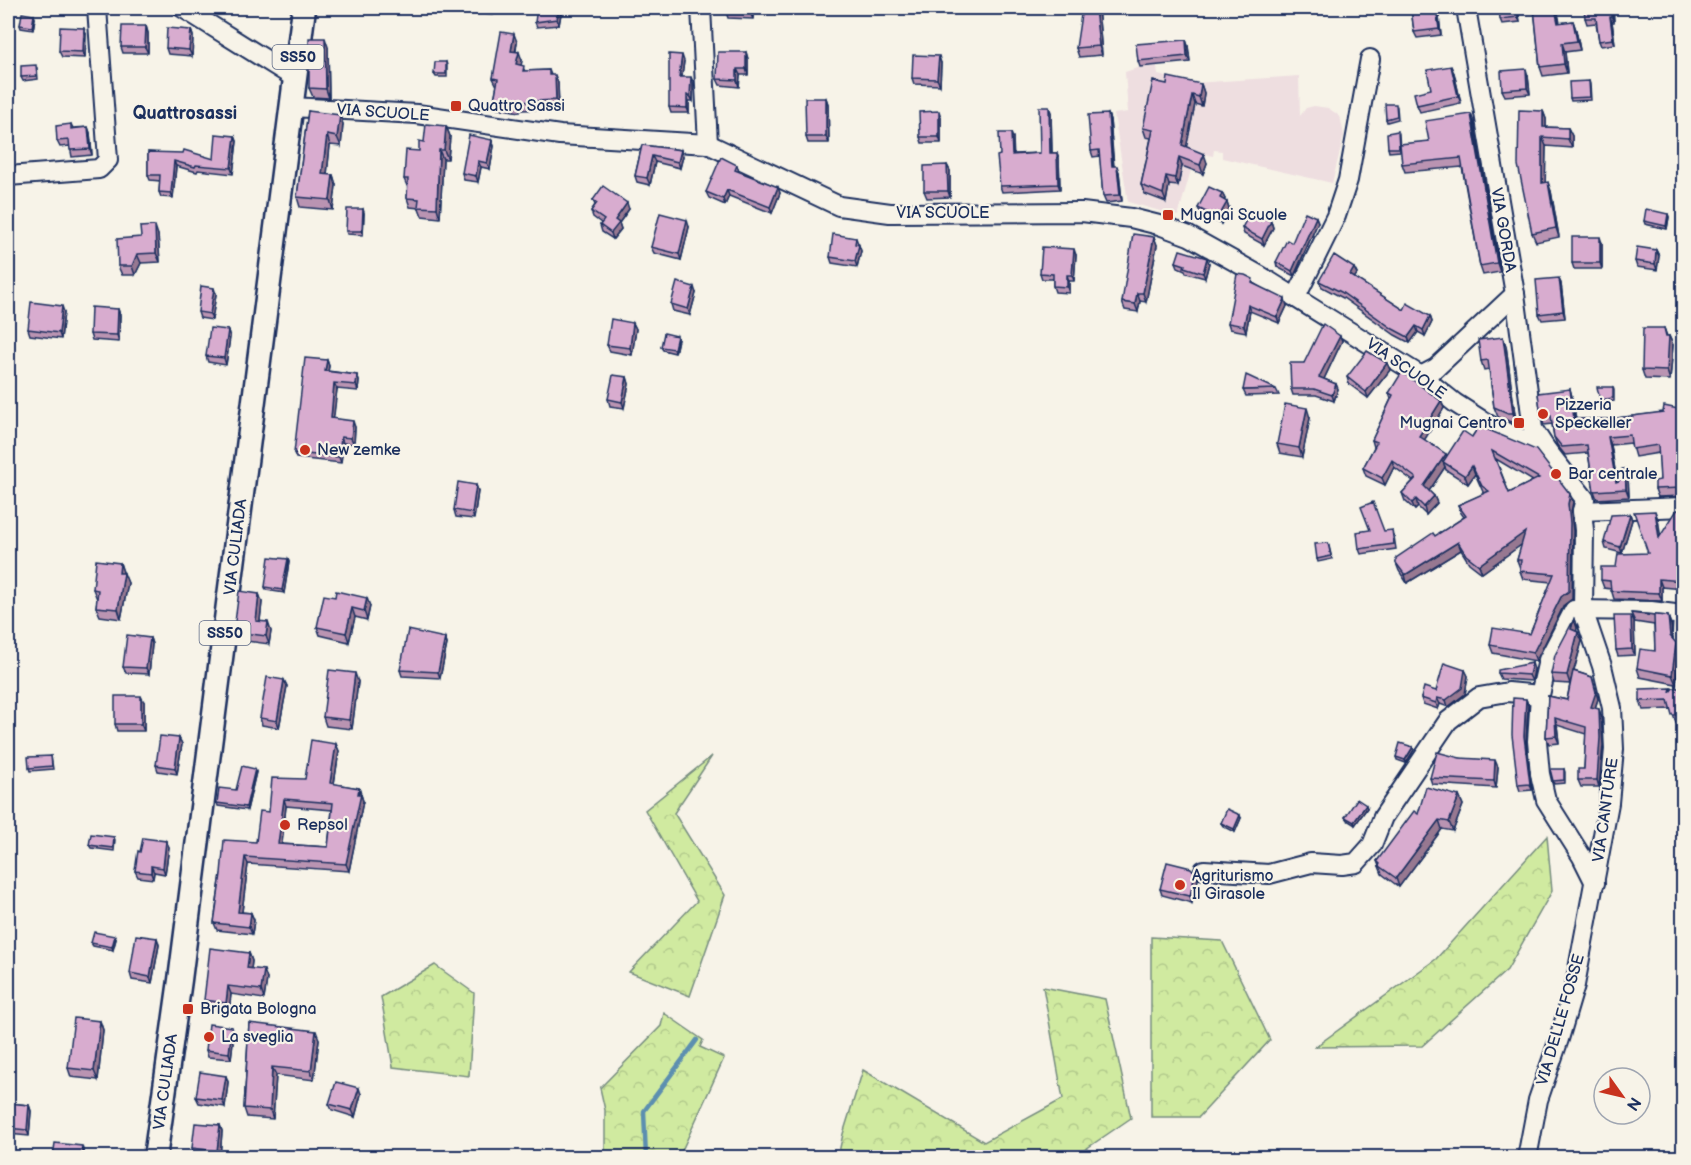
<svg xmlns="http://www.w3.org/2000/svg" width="1691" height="1165" font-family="'Balsamiq Sans',sans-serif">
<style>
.built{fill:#eedee0}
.forest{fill:url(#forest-crowns);stroke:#768c7f;stroke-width:1.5}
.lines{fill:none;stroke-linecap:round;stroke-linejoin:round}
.stream{stroke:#5b8fb0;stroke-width:4.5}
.minor-casing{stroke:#1b2f5e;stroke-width:22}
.major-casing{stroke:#1b2f5e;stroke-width:27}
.minor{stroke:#f7f3e8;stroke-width:18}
.major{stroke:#f7f3e8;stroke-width:22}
.wall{fill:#ba94b2;stroke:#1b2f5e;stroke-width:1.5;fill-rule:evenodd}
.shaded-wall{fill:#977891;stroke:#1b2f5e;stroke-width:1.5}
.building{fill:#d8accf;stroke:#1b2f5e;stroke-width:1.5;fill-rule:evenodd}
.poi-dot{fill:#c8321e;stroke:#f7f3e8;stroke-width:2}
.labels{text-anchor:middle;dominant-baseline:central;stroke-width:4.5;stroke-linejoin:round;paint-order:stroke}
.shield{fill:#f7f3e8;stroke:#5d6a87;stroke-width:1.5}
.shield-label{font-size:15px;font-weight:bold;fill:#1b2f5e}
.poi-label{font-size:16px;fill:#1b2f5e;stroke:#f7f3e8;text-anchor:start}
.street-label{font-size:16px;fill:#1b2f5e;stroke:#f7f3e8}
.neighbourhood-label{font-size:18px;font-weight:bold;fill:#1b2f5e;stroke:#f7f3e8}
</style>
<defs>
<pattern id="forest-crowns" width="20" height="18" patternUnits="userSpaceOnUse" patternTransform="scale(1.5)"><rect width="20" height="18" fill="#d0eaa0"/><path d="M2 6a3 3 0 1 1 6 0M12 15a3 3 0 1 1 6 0" fill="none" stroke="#b2c98c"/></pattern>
</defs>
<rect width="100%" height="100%" fill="#f7f3e8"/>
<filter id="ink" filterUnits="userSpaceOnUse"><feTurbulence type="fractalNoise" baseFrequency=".0167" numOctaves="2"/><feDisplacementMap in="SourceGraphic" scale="12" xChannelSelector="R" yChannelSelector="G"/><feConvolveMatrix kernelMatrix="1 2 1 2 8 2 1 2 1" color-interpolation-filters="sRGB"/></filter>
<g filter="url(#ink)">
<path class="built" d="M1157 66 1158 75 1194 83 1299 76 1300 116 1306 108 1314 106 1328 108 1337 114 1341 120 1344 135 1332 183 1222 158V151L1214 150 1213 156 1196 152 1178 216 1128 202 1114 114 1128 112 1125 72 1140 67Z"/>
<g class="forest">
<path d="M712 756 674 813 725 895 690 996 629 972 697 901 645 810Z"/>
<path d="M1547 836 1552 891 1507 970 1422 1046 1315 1047 1436 959Z"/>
<path d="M1151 937 1222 941 1270 1040 1199 1117H1151Z"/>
<path d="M435 965 474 993 469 1076 393 1067 381 997Z"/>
<path d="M1043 987 1105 999 1131 1118 1074 1157H838L843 1134 863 1070 984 1142 1063 1099Z"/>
<path d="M664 1013 703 1040 700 1047 724 1058 679 1157H605V1110L600 1088 661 1026Z"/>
</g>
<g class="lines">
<path class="stream" d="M646 1158 644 1111 697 1040"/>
<g class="minor-casing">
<g id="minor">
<path d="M183 8 295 78"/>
<path d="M701 8 708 144"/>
<path d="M1466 8 1515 294 1533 429 1546 449 1585 499 1582 511 1584 530 1583 610 1602 666 1612 708 1614 749 1609 803 1575 985 1559 1039 1538 1100 1527 1158"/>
<path d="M292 107 417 114 560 135 708 144 839 206 890 213 1082 212 1131 218 1159 225 1189 236 1259 275 1421 376 1455 403 1491 426 1546 449"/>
<path d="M8 176 99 169 108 160 97 8"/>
<path d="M1296 297 1336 216 1348 180 1370 59"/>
<path d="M1421 376 1436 368 1515 294"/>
<path d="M1582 511 1684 507"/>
<path d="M1204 870 1269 874 1311 863 1342 865 1356 863 1372 845 1383 817 1448 721 1479 697 1508 692 1540 695"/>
<path d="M1595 883 1582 857 1546 800 1540 774 1537 741 1540 695 1548 660 1574 610 1651 611 1683 615 1682 634 1684 642"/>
</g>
</g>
<g class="major-casing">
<path id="major" d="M155 1158 180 980 304 8"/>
</g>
<use href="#minor" class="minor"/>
<use href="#major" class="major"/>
</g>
<g class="wall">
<path d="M457 8H493V15L459 12Z"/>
<path d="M562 8 559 25 537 27 535 22Z"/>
<path d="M753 8V19L728 18 726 12Z"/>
<path d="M1066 8V12L1054 13 1053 10Z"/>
<path d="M1098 8 1102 55 1079 57 1076 48Z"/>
<path d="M1411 8H1438L1441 35 1417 38 1414 32Z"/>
<path d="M1518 8 1520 22 1502 24 1500 19Z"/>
<path d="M1534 8H1557L1560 23 1573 21 1576 30 1580 50 1565 52 1567 73 1543 76 1540 67Z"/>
<path d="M1613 8 1614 22H1612L1615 44 1601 46 1599 41 1596 23 1587 24 1585 18Z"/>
<path d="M34 15 35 18 33 30 21 28 20 25Z"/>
<path d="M146 26 148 33V53H123L121 47Z"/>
<path d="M191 30 193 36 192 56 168 54 166 48Z"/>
<path d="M86 34 85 58 62 57 59 51Z"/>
<path d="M1186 40 1188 46 1190 62 1140 67 1138 61Z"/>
<path d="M517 42 516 51 522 60 521 65 525 71 549 70 551 75 558 83 559 109 520 110V112L497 108 494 100 497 86 493 78Z"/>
<path d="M328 47 329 98 313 97 309 88Z"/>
<path d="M746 52 748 59V75H740L739 87 720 85 717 79Z"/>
<path d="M684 61 682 77 693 82V101H689V113H671L669 107Z"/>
<path d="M446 62 447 65V77H436L434 74Z"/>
<path d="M941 63 940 85 914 84 912 78Z"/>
<path d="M37 68 38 79 23 81 21 77Z"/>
<path d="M1454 73 1461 103 1420 112 1417 105 1431 89Z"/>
<path d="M1528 76 1530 94 1505 96 1502 90Z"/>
<path d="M1589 81 1590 84 1591 100 1571 101 1570 98Z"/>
<path d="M1167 84H1201L1204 93 1202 106 1195 104 1186 147 1207 163 1203 174 1182 166 1178 186 1169 185 1166 202 1145 194 1141 185 1151 138 1146 137 1143 128Z"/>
<path d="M826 98 828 104 829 143H808L806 137Z"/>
<path d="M1397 107 1398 119 1387 122 1386 119Z"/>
<path d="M308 111 343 124 341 146 330 145 327 175H333L336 185 333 210 300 207 297 197Z"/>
<path d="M1543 111 1546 119V127L1568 128 1572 136V148L1546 146 1545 183 1551 191 1559 237 1536 242 1532 233Z"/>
<path d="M1051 112 1052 153H1057L1059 158 1060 189 1002 192 1000 186V155L1013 138V154L1040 153Z"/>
<path d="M1108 114 1110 120 1114 166 1119 172 1122 201 1106 203 1103 196 1100 156 1093 157 1091 151Z"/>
<path d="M941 117V143H922L920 137Z"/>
<path d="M1474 122 1500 272 1483 275 1480 266 1462 167 1405 172 1402 164 1429 141Z"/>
<path d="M71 124 73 128 88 127 90 133 92 155 72 157 70 146 60 147 57 141Z"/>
<path d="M446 126 450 136 448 159H443L440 218 422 216 419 208 410 207 407 198 408 188 404 179 424 142Z"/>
<path d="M1399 134 1400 151 1389 152 1388 148Z"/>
<path d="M235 136 237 141 233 174 198 170 197 172 176 166 173 198 161 197 159 192 160 181 150 180 148 175V152L214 159Z"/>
<path d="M492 140 494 146 490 169 481 167 478 182 464 180 462 173Z"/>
<path d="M642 145 681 150 683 156 680 168 655 162 650 185 637 182 635 176Z"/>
<path d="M737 165 739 172 780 193 772 213 729 196 725 205 709 198 706 192Z"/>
<path d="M947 165 950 171V197L927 198 924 191Z"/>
<path d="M1222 193 1225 199 1224 201 1227 202 1229 208 1221 224 1201 214 1198 208Z"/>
<path d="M593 200 629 209 619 223 621 229 613 239 602 232 600 225 601 223 593 217 591 211 595 205Z"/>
<path d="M363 209 364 213 363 235 347 234 346 231Z"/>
<path d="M1668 214 1669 217 1667 229 1645 224 1644 221Z"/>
<path d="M1316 217 1318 222 1294 276 1277 267 1276 262Z"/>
<path d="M1271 221 1273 228 1264 245 1244 234 1242 228Z"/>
<path d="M689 227 681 260 654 253 651 247Z"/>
<path d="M158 235 160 262 141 263 135 275H122L118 266 141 237Z"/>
<path d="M1154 237 1157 245 1146 302 1140 301 1138 312 1125 310 1122 302Z"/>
<path d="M856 238 861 251 857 267 832 263 830 257Z"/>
<path d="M1602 243V269H1574L1572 263Z"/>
<path d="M1656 250 1659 256 1657 270 1637 267 1635 261Z"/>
<path d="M1076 255 1074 281H1069V293L1055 292 1053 286V279H1042L1040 273Z"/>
<path d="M1176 262 1209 263 1205 278 1186 273 1185 270 1178 267Z"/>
<path d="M1354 268 1357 274 1354 278 1404 310 1430 316 1432 322 1425 336 1418 332 1410 343 1395 335 1343 298 1322 287 1319 281Z"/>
<path d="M1254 284 1287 306 1279 323 1250 311 1246 332 1230 329 1228 323Z"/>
<path d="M1561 284 1565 318 1542 320 1539 314Z"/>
<path d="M696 293 690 315 673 311 671 304Z"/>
<path d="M216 294 212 320 200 318 198 312Z"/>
<path d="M118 309 120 315 119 342 92 340 90 334Z"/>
<path d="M64 312 61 339 30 335 28 329Z"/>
<path d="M633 323 636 329 632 355 610 351 607 345Z"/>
<path d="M1664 328 1667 336H1669L1673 345 1670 380 1645 379 1642 370Z"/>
<path d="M230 337 226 365 208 362 206 356Z"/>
<path d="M1503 337 1506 346 1516 422H1512L1498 417 1494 407 1489 369 1484 370 1481 361Z"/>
<path d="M678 339 675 353 663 350 661 347Z"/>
<path d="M1342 341 1324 379 1336 384 1338 389 1334 401 1316 395H1293L1291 389 1304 363Z"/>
<path d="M327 360 329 366 328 371 357 375 359 381 358 391 337 389 333 419 355 427 354 444 343 443 341 463 296 458 294 453Z"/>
<path d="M1390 370 1368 398 1349 384 1347 377Z"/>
<path d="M627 377 629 384 624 408 610 406 608 399Z"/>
<path d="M1613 387 1614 390V401L1601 403 1600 400Z"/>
<path d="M1276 389 1279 395 1246 396 1243 390Z"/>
<path d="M1570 389 1572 397 1576 419H1609L1683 410V496L1658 497 1655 489 1660 480 1659 453 1635 457 1631 443 1611 445 1617 482 1619 481 1625 469 1628 477 1629 497 1597 499 1594 491 1588 453 1565 455 1557 445 1554 437 1552 424 1544 425 1541 417Z"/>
<path d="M1389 393 1441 401 1444 408 1424 440 1447 456 1472 437 1479 426 1573 502 1571 512 1573 531 1572 599 1564 605 1536 661 1493 653 1490 645 1530 634 1551 582 1523 579 1520 571V568L1517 560 1522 544 1482 573 1469 563 1461 550 1407 583 1399 571 1396 563 1464 517 1461 513 1458 505 1484 494 1475 474 1468 484 1446 470 1445 467 1429 491 1434 496 1437 503 1426 515 1418 507 1415 510 1405 501 1402 493 1413 481 1394 467 1385 485 1366 476 1363 468 1374 447 1372 440 1391 399ZM1496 459 1533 481 1509 493Z"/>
<path d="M1310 418 1302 457 1280 453 1277 444Z"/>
<path d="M476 485 478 491 474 519 456 517 454 510Z"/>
<path d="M1630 514 1632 520 1622 553 1606 549 1604 542Z"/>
<path d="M1658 519 1660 536 1682 549 1683 589 1662 587V601L1614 599 1611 589 1604 588 1601 580 1616 567 1648 553Z"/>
<path d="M1394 536 1396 549 1361 554 1359 549Z"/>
<path d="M1329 546 1332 559 1318 562 1317 559Z"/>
<path d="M288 559 289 562 284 593 266 590 265 587Z"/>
<path d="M120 563 123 573 128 583 121 619 100 616 96 607 97 599 93 589Z"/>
<path d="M259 594 262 602 260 621 271 631 269 644 239 640 236 632 237 626 235 622Z"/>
<path d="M335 597 370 606 367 620 355 617 349 642 320 635 317 627Z"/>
<path d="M1631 613 1668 616 1671 625 1673 639 1679 652 1676 684 1640 677 1637 668 1655 651 1654 625 1635 622Z"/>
<path d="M1574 619 1577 628 1576 631 1582 641 1574 671 1592 677 1598 699 1595 708 1599 709 1601 716 1603 745 1599 787H1581L1578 780 1584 769 1586 734 1557 725 1559 743 1549 744 1546 737 1548 696 1567 700 1570 684 1554 683 1551 674Z"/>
<path d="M1634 622 1635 655 1618 656 1616 650Z"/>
<path d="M150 638 152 644 149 674 126 673 123 667Z"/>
<path d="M445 638 447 644 440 678 402 676 400 670Z"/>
<path d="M1534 669 1532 681 1501 679 1498 673Z"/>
<path d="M1465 670 1468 676 1465 694 1448 707 1440 704 1438 709 1423 704 1421 698 1436 691Z"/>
<path d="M1683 673V686L1680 678Z"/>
<path d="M284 680 287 686 279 728 262 725 260 718Z"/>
<path d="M358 682 352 729 326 726 323 717Z"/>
<path d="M1671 688 1672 690 1683 688V729L1681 724 1676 723 1671 709 1643 710 1640 701Z"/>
<path d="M1526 699 1528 705 1526 742 1532 790 1520 791 1518 785Z"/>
<path d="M144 702V731H117L115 724Z"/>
<path d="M179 738 182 744 177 774 158 771 156 765Z"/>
<path d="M336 744 339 751 334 784 359 788 363 801 349 871 248 864 242 912 251 913 254 920 252 934 217 930 214 923 221 874 256 842 269 812 305 779ZM286 806 332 810 328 847 282 844Z"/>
<path d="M1413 747 1414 750 1406 763 1397 760 1396 757Z"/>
<path d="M51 756 53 769 30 771 29 768Z"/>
<path d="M1460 758 1498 767 1496 788 1432 784 1430 778Z"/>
<path d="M255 769 256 772 247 810 218 806 217 803 236 790Z"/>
<path d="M1564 769 1565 772V783L1554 784 1553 781Z"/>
<path d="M1459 796 1463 805 1453 831 1442 829 1399 887 1382 874 1377 861 1418 814Z"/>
<path d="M1367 808 1355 825 1347 820 1345 817Z"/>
<path d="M1241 818 1235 832 1223 826 1221 823Z"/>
<path d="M114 837 115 840 114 851 91 848 89 845Z"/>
<path d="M166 841 169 847 165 874 154 872 153 879 138 877 135 871 140 852Z"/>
<path d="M1195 873 1198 879 1192 903 1162 895 1160 889Z"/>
<path d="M157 938 159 945 152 983 132 980 130 973Z"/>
<path d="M116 939 113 950 93 946 91 943Z"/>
<path d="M249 953 252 961 251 969 267 979 264 999 231 994 229 1011 207 1009 204 1000Z"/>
<path d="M100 1021 103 1030 98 1080 71 1077 68 1068Z"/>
<path d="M249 1023 319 1039 314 1080 276 1075 273 1119 247 1117 244 1108Z"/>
<path d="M234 1033 231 1059 208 1057 206 1050Z"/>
<path d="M226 1076 228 1082 225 1107 199 1103 196 1097Z"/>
<path d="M361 1094 355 1117 332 1110 329 1104Z"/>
<path d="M8 1103 29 1105 31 1111 29 1136 8 1134Z"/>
<path d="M220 1125 222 1131 220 1157 194 1154 192 1148Z"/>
</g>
<g class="shaded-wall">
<path d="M559 8H562L559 25 557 19Z"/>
<path d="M751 8H753V19L750 13Z"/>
<path d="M1095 8H1098L1102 55 1099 46Z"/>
<path d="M1436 8H1438V9L1441 35 1439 29Z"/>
<path d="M1517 8H1518L1520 22 1518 17Z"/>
<path d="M1555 8H1557L1561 32 1558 23Z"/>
<path d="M1612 8H1613L1614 22 1612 17Z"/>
<path d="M34 15 35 18 33 30 32 27Z"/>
<path d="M1610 17 1612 22 1615 44 1613 39Z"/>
<path d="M1573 21 1576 30 1580 50 1577 41Z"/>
<path d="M146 26 148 33V53L145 47Z"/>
<path d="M84 28 86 34 85 58 83 52Z"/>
<path d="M191 30 193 36 192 56 189 50Z"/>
<path d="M514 34 517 42 514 59 511 51Z"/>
<path d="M325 38 328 47 329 98 326 89Z"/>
<path d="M1186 40 1188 46 1190 62 1187 56Z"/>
<path d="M1562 43 1565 52 1567 73 1564 64Z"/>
<path d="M519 52 522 60 520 73 516 64Z"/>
<path d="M746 52 748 59V75L746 69Z"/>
<path d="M682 55 684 61 681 82 679 77Z"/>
<path d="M939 56 941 63 940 85 937 79Z"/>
<path d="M1451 66 1454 73 1461 103 1458 96Z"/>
<path d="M737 69 740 75 739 87 737 80Z"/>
<path d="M1526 69 1528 76 1530 94 1527 88Z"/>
<path d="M555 75 558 83 559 109 556 100Z"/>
<path d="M691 77 693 82V101L690 96Z"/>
<path d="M1201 84 1204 93 1202 106 1199 97Z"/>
<path d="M687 95 689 101V113L687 108Z"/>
<path d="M1192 95 1195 104 1185 154 1182 145Z"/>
<path d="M826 98 828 104 829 143 826 137Z"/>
<path d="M1049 107 1051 112 1052 158 1050 153Z"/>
<path d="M939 111 941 117V143L939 137Z"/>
<path d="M1543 111 1546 119V136L1543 127Z"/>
<path d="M1108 114 1110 120 1114 172 1112 166Z"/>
<path d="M1471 114 1474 122 1500 272 1497 263Z"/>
<path d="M340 115 343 124 341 146 337 137Z"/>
<path d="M446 126 450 136 448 159 444 150Z"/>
<path d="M88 127 90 133 92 155 90 149Z"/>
<path d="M1568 128 1572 136V148L1568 139Z"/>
<path d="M1011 133 1013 138 1014 160 1012 155Z"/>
<path d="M327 135 330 145 326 183 322 174Z"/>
<path d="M235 136 237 141 233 174 231 168Z"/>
<path d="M1542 137 1546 146 1545 192 1542 183Z"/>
<path d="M492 140 494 146 490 169 487 163Z"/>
<path d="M439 150 443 159 440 218 437 208Z"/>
<path d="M681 150 683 156 680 168 678 162Z"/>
<path d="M1057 153 1059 158 1060 189 1058 184Z"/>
<path d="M1204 154 1207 163 1203 174 1200 165Z"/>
<path d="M652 156 655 162 650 185 647 178Z"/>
<path d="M1179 157 1182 166 1178 186 1175 178Z"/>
<path d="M174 161 176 166 173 198 171 193Z"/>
<path d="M478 161 481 167 478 182 476 176Z"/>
<path d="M947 165 950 171V197L948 191Z"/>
<path d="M1117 166 1119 172 1122 201 1120 195Z"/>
<path d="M333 175 336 185 333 210 330 200Z"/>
<path d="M1166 176 1169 185 1166 202 1163 194Z"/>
<path d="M1548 182 1551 191 1559 237 1556 228Z"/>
<path d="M778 187 780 193 772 213 770 207Z"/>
<path d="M727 190 729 196 725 205 723 199Z"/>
<path d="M1222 193 1225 199 1222 205 1220 198Z"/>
<path d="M1227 202 1229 208 1221 224 1218 218Z"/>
<path d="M627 203 629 209 619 223 621 229 613 239 611 233 615 220Z"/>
<path d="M363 209 364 213 363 235 362 231Z"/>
<path d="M1668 214 1669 217 1667 229 1666 226Z"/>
<path d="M1316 217 1318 222 1294 276 1292 271Z"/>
<path d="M687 220 689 227 681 260 679 254Z"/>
<path d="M1271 221 1273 228 1264 245 1262 239Z"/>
<path d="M155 226 158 235 160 262 156 253Z"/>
<path d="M1154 237 1157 245 1146 302 1143 293Z"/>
<path d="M1600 237 1602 243V269L1600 263Z"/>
<path d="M859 245 861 251 857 267 855 261Z"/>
<path d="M1074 249 1076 255 1074 281 1072 275Z"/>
<path d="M1656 250 1659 256 1657 270 1655 264Z"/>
<path d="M137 254 141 263 135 275 132 266Z"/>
<path d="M1207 258 1209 263 1205 278 1203 273Z"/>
<path d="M1354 268 1357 274 1352 282 1350 275Z"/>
<path d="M1067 275 1069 281V293L1067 287Z"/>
<path d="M1559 278 1561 284 1565 318 1563 311Z"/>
<path d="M694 287 696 293 690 315 688 309Z"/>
<path d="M214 288 216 294 212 320 210 314Z"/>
<path d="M1137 293 1140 301 1138 312 1135 304Z"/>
<path d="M1285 299 1287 306 1279 323 1277 317Z"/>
<path d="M1248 305 1250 311 1246 332 1244 326Z"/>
<path d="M62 306 64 312 61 339 59 333Z"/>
<path d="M118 309 120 315 119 342 117 335Z"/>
<path d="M1430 316 1432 322 1425 336 1423 330Z"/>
<path d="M633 323 636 329 632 355 630 348Z"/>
<path d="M1416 326 1418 332 1410 343 1408 337Z"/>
<path d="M1664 328 1667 338 1669 336 1673 345 1670 380 1667 371Z"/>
<path d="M228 330 230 337 226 365 224 358Z"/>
<path d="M677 336 678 339 675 353 674 349Z"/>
<path d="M1340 336 1342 341 1322 383 1319 377Z"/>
<path d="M1503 337 1506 346 1516 422 1513 413Z"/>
<path d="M327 360 329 366 327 377 325 371Z"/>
<path d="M1387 363 1390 370 1368 398 1366 392Z"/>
<path d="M357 375 359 381 358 391 356 385Z"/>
<path d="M627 377 629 384 624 408 622 402Z"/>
<path d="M334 383 337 389 333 424 331 418Z"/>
<path d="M1336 384 1338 389 1334 401 1332 395Z"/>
<path d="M1570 389 1572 397 1577 427 1574 419Z"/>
<path d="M1441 401 1444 408 1422 444 1419 436Z"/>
<path d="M1307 408 1310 418 1302 457 1299 448Z"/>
<path d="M353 421 355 427 354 444 351 438Z"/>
<path d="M1681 426 1683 434V492L1682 488Z"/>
<path d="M341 437 343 443 341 463 339 457Z"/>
<path d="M1608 437 1611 445 1618 490 1616 482Z"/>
<path d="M1446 454 1449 462H1443L1445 467 1427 494 1424 486Z"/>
<path d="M1392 460 1394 467 1385 485 1382 478Z"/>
<path d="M1472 466 1475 474 1468 484 1465 476Z"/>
<path d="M1625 469 1628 477 1629 497 1626 489Z"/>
<path d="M476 485 478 491 474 519 472 513Z"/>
<path d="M1570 494 1573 502 1571 512 1573 531 1572 599 1564 605 1536 661 1533 653 1561 597 1568 504Z"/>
<path d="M1434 496 1437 503 1426 515 1424 507Z"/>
<path d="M1416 499 1418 507 1415 510 1412 503Z"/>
<path d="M1655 511 1658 519 1662 546 1659 538Z"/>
<path d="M1630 514 1632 520 1622 553 1620 547Z"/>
<path d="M1525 532 1528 540 1482 573 1479 565Z"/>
<path d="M1683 534V547L1682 549 1683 576 1681 569 1679 541Z"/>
<path d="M1458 542 1461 550 1407 583 1405 575Z"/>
<path d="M288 559 289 562 284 593 282 590Z"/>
<path d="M120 563 123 572 122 582 119 573Z"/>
<path d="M124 573 128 583 121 619 118 609Z"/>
<path d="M1659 579 1662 587V601L1659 593Z"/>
<path d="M259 594 262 602 259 629 256 621Z"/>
<path d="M367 598 370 606 367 620 364 611Z"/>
<path d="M352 608 355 617 349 642 346 633Z"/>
<path d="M1631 616 1634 622 1635 655 1632 649Z"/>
<path d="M1668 616 1671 625 1673 645 1670 636Z"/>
<path d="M1574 619 1577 628 1575 639 1571 629Z"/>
<path d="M268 622 271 631 269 644 266 636Z"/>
<path d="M1578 632 1582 641 1570 684 1567 675Z"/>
<path d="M150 638 152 644 149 674 146 668Z"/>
<path d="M445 638 447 644 440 678 438 672Z"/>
<path d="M1676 643 1679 652 1676 684 1672 675Z"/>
<path d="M1532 663 1534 669 1532 681 1529 675Z"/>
<path d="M1465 670 1468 676 1465 694 1448 707 1446 700Z"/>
<path d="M355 673 358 682 352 729 349 720Z"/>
<path d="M1592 677 1598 699 1593 714 1591 707Z"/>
<path d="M284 680 287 686 279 728 277 721Z"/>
<path d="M141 696 144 702V731L141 724Z"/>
<path d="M1437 698 1440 704 1438 709 1436 703Z"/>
<path d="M1526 699 1528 705 1526 742 1532 790 1530 784 1524 736Z"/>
<path d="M1599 709 1601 716 1603 745 1599 787 1597 780Z"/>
<path d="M1555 718 1557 725 1559 743 1556 736Z"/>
<path d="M179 738 182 744 177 774 175 768Z"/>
<path d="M336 744 339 751 333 790 330 783Z"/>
<path d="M1413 747 1414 750 1406 763 1405 760Z"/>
<path d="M1495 760 1498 767 1496 788 1494 781Z"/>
<path d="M255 769 256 772 247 810 246 807Z"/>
<path d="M359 788 363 801 349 871 346 864Z"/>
<path d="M1459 796 1463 805 1453 831 1449 822Z"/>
<path d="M284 799 286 806 281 851 278 844Z"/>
<path d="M1366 805 1367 808 1355 825 1354 822Z"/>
<path d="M1240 815 1241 818 1235 832 1234 829Z"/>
<path d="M1439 820 1442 829 1399 887 1396 878Z"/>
<path d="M166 841 169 847 165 874 163 868Z"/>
<path d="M245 857 248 864 241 919 238 912Z"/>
<path d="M151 866 154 872 153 879 151 873Z"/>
<path d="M1195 873 1198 879 1192 903 1190 896Z"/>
<path d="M251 913 254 920 252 934 249 927Z"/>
<path d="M115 936 116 939 113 950 112 947Z"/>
<path d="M157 938 159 945 152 983 150 977Z"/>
<path d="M249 953 252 961 250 977 247 968Z"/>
<path d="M264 970 267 979 264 999 261 990Z"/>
<path d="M228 986 231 994 229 1011 226 1003Z"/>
<path d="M100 1021 103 1030 98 1080 94 1071Z"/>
<path d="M232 1027 234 1033 231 1059 229 1053Z"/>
<path d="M316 1031 319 1039 314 1080 311 1071Z"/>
<path d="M272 1067 276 1075 273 1119 270 1110Z"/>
<path d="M226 1076 228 1082 225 1107 222 1100Z"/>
<path d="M359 1088 361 1094 355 1117 352 1110Z"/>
<path d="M29 1105 31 1111 29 1136 27 1130Z"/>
<path d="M220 1125 222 1131 220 1157 217 1151Z"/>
<path d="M82 1146 84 1153V1158H81Z"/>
</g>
<g class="building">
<path d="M537 8H559L557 19 535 22Z"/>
<path d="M726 8H751L750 13 726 12Z"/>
<path d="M1053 8H1065V9L1053 10Z"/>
<path d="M1082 8H1095L1099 46 1076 48Z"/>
<path d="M1411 8H1436L1439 29 1414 32Z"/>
<path d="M1499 8H1517L1518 17 1500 19Z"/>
<path d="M1534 8H1555L1558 23 1573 21 1577 41 1562 43 1564 64 1540 67Z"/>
<path d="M1584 8H1612V17H1610L1613 39 1599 41 1596 18H1585Z"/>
<path d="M22 13 34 15 32 27 20 25Z"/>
<path d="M122 26H146L145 47H121Z"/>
<path d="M60 27 84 28 83 52 59 51Z"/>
<path d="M167 28 191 30 189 50 166 48Z"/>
<path d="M501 32 514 34 511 51 519 52 516 64 524 66 523 71 549 70V75H555L556 100 517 102V104L494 100 498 79 493 78Z"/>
<path d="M309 38H325L326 89 309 88Z"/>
<path d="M1186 40 1187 56 1138 61 1136 44Z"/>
<path d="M718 52H746V69H737V80L717 79Z"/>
<path d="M669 54 682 55 679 77H691L690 96 687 95V108L669 107Z"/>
<path d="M913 55 939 56 937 79 912 78Z"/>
<path d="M435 62H446V74H434Z"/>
<path d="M36 65 37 76 21 77V66Z"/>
<path d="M1451 66 1458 96 1417 105 1414 93 1431 89 1427 70Z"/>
<path d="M1526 69 1527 88 1502 90 1501 71Z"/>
<path d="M1168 77 1201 84 1199 97 1192 95 1182 145 1204 154 1200 165 1179 157 1175 178 1166 176 1163 194 1141 185 1153 130 1143 128 1153 81 1167 84Z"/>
<path d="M1589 81 1590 97 1570 98 1569 82Z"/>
<path d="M805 98H826V137H806Z"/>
<path d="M1385 104H1396L1397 116 1386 119Z"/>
<path d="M1039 107H1049L1050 153H1057L1058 184 1000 186 997 156 1000 155 999 133H1011L1012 155 1040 153Z"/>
<path d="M1519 110 1543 111V127L1568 128V139L1542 137V183L1548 182 1556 228 1532 233 1518 165Z"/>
<path d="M308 111 340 115 337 137 327 135 322 174 333 175 330 200 297 197Z"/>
<path d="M939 111V137H920L919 112Z"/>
<path d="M1108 114 1112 166H1117L1120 195 1103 196 1099 150 1091 151 1088 115Z"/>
<path d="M1471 114 1497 263 1480 266 1461 158 1402 164 1400 144 1429 141 1425 121Z"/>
<path d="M71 124V129L88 127 90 149 70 150 69 140 57 141 56 126Z"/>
<path d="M426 124 446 126 444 150H439L437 208 418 207 419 199 407 198 408 179H404L406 150 419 151V141L424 142Z"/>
<path d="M1398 131 1399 148H1388L1387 133Z"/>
<path d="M216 134 235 136 231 168 196 165 195 167 174 161 171 193 159 192 160 175H148V152L183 153 184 150 214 159Z"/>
<path d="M469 135 492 140 487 163 478 161 476 176 462 173Z"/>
<path d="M642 145 681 150 678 162 652 156 647 178 635 176Z"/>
<path d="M721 157 737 165 735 170 778 187 770 207 727 190 723 199 706 192Z"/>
<path d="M947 165 948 191H924V166Z"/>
<path d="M603 186 627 203 615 220 619 223 611 233 600 225 604 220 591 211 597 203 593 200Z"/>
<path d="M1209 187 1222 193 1220 198 1227 202 1218 218 1198 208Z"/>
<path d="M347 209H363L362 231H346Z"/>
<path d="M1646 209 1668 214 1666 226 1644 221Z"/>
<path d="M1251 211 1271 221 1262 239 1242 228Z"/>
<path d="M1305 212 1316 217 1292 271 1276 262 1287 240 1292 243Z"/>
<path d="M660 213 687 220 679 254 651 247Z"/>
<path d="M155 226 156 253 137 254 132 266H118L117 239 141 237 140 227Z"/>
<path d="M833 234 856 238 855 244 859 245 855 261 830 257Z"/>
<path d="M1133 234 1154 237 1143 293H1137L1135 304 1122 302Z"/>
<rect x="1572" y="237" width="28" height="26"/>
<path d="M1042 247 1074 249 1072 275H1067V287L1053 286V274L1040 273Z"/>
<path d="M1637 247 1656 250 1655 264 1635 261Z"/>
<path d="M1180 250 1207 258 1203 273 1184 267 1185 265 1176 262Z"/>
<path d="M1334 255 1354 268 1350 275 1404 310 1407 303 1430 316 1423 330 1416 326 1408 337 1393 329 1341 292 1319 281Z"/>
<path d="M1237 274 1245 275 1253 279 1252 283 1285 299 1277 317 1248 305 1244 326 1228 323Z"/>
<path d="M1559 278 1563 311 1539 314 1536 280Z"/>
<path d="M677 282 694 287 688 309 671 304Z"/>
<path d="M201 286 214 288 210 314 198 312Z"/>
<path d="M31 302 62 306 59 333 28 329Z"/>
<path d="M91 307 118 309 117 335 90 334Z"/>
<path d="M611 319 633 323 630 348 607 345Z"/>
<path d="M1323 324 1340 336 1319 377 1336 384 1332 395 1314 389H1291L1290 363H1304Z"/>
<path d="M210 328 228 330 224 358 206 356Z"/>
<path d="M1643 328H1664L1666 336H1669L1667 371 1642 370Z"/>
<path d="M664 333 677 336 674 349 661 347Z"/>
<path d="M1503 337 1513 413H1508L1494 407 1488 360 1481 361 1478 340Z"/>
<path d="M1367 351 1387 363 1366 392 1347 377Z"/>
<path d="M305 358 327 360 325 371 357 375 356 385 334 383 331 418 353 421 351 438 341 437 339 457 294 453Z"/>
<path d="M1402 372 1441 401 1419 436 1446 454 1424 486 1434 496 1424 507 1416 499 1412 503 1402 493 1416 478 1392 460 1382 478 1363 468 1377 442 1372 440 1393 395 1389 393Z"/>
<path d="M613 375 627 377 622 402 608 399Z"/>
<path d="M1246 375 1276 389 1243 390Z"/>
<path d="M1597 387H1613V398L1600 400Z"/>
<path d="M1570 389 1574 419H1609L1663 412 1664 406 1683 410V427L1681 426 1682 488 1655 489V481L1660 480 1658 445 1632 449 1630 435 1608 437 1616 482 1619 481 1622 469H1625L1626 489 1594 491 1587 445 1562 447 1554 437 1551 416 1541 417 1538 393Z"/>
<path d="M1285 404 1307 408 1299 448 1277 444Z"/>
<path d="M1479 426 1536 450 1570 494 1568 504 1570 523 1569 591 1561 597 1533 653 1490 645 1493 628 1530 634 1554 574 1520 571 1521 560H1517L1525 532 1479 565 1466 555 1458 542 1405 575 1396 563V558L1433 533 1435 536 1466 516 1458 505 1489 491 1482 486 1472 466 1465 476 1443 462 1463 431 1472 437ZM1492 451 1539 478 1509 493Z"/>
<path d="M458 482 476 485 472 513 454 510Z"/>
<path d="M1373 502 1384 531 1392 530 1394 544 1359 549 1357 532 1370 530 1361 507Z"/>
<path d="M1677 510H1683V534L1679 541 1681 569 1683 570V581L1659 579V593L1611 591 1610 581 1601 580V567H1616L1618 554 1648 553 1634 512 1655 511 1659 538Z"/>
<path d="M1630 514 1620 547 1604 542 1611 515Z"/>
<path d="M1328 543 1331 556 1317 559 1315 544Z"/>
<path d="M269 557 288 559 282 590 265 587Z"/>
<path d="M96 560 120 563 119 573H124L118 609 96 607 98 590 93 589Z"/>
<path d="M239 591 259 594 256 621 268 622 266 636 236 632 237 623 235 622Z"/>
<path d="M336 591 367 598 364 611 352 608 346 633 317 627 324 595 335 597Z"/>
<path d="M1631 613 1668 616 1670 636 1676 643 1672 675 1637 668 1640 649 1655 651 1654 616Z"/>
<path d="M1614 616H1631L1632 649 1616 650Z"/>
<path d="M1574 619 1571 629 1578 632 1567 675 1551 674 1555 655Z"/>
<path d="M408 630 445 638 438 672 400 670Z"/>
<path d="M127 635 150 638 146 668 123 667Z"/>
<path d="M1444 663 1465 670 1462 688 1446 700 1437 698 1436 703 1421 698 1424 687 1436 691Z"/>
<path d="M1532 663 1529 675 1498 673V670Z"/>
<path d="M329 670 355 673 349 720 323 717Z"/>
<path d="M1573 671 1592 677 1596 692 1591 707 1599 709 1600 738 1597 780H1578V769H1584L1586 727 1555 718 1556 736 1546 737 1548 696 1567 700Z"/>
<path d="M267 677 284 680 277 721 260 718Z"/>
<path d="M1671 688 1670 692 1673 688H1683V720H1680L1679 715H1672L1668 700 1640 701V689Z"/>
<rect x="115" y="696" width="26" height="28"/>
<path d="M1513 698 1526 699 1524 736 1530 784 1518 785 1512 735Z"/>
<path d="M160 736 179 738 175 768 156 765Z"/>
<path d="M311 740 336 744 330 783 359 788 358 794H361L346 864 245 857 238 912 251 913 249 927 214 923 221 874 224 840 256 842 260 811 269 812 272 778 305 779ZM284 799 333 803 328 847 278 844Z"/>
<path d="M1400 743 1413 747 1405 760 1396 757Z"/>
<path d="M1437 752 1460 758 1495 760 1494 781 1430 778Z"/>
<path d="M51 756 52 766 29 768 28 757Z"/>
<path d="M242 766 255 769 246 807 217 803 219 788 236 790Z"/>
<path d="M1550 769H1564V780L1553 781Z"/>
<path d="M1426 787 1459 796 1449 822 1439 820 1396 878 1379 866 1380 864 1377 861 1414 811 1418 814Z"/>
<path d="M1357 799 1366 805 1354 822 1345 817Z"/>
<path d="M1227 809 1240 815 1234 829 1221 823Z"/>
<path d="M91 834 114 837 113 848 89 845Z"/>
<path d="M143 838 166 841 163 868 151 866V873L135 871 138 851 140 852Z"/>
<path d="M1167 862 1191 868 1195 873 1190 896 1160 889Z"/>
<path d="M94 932 115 936 112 947 91 943Z"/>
<path d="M136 935 157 938 150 977 130 973Z"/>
<path d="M210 948 249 953 247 968 264 970 261 990 228 986 226 1003 204 1000Z"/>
<path d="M74 1018 100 1021 94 1071 68 1068Z"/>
<path d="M249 1023 316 1031 311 1071 272 1067 270 1110 244 1108Z"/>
<path d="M209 1024 232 1027 229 1053 206 1050Z"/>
<path d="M200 1072 226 1076 222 1100 196 1097Z"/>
<path d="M336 1082 359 1088 352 1110 329 1104Z"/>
<path d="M8 1103 29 1105 27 1130 8 1128Z"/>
<path d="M195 1123 220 1125 217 1151 192 1148Z"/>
<path d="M55 1143 82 1146 81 1158H53Z"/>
</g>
</g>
<g class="poi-dot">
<rect x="450" y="100" width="12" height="12" rx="3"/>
<rect x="1162" y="209" width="12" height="12" rx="3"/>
<circle cx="1543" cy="414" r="6"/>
<rect x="1513" y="417" width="12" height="12" rx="3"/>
<circle cx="305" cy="450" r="6"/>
<circle cx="1556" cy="474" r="6"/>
<circle cx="285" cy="825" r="6"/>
<circle cx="1180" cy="885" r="6"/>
<rect x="182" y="1003" width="12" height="12" rx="3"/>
<circle cx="209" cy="1037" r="6"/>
</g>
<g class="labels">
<g class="shield">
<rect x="272.5" y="45" width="51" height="24" rx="4.5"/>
<rect x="199.5" y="621" width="51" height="24" rx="4.5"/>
</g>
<g class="shield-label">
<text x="298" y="57">SS50</text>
<text x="225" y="633">SS50</text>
</g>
<g class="poi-label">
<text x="468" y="106">Quattro Sassi</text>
<text x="1180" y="215">Mugnai Scuole</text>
<text x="1555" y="405">Pizzeria<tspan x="1555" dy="18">Speckeller</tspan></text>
<text x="1507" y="423" text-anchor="end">Mugnai Centro</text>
<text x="317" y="450">New zemke</text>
<text x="1568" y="474">Bar centrale</text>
<text x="297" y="825">Repsol</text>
<text x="1192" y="876">Agriturismo<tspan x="1192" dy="18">Il Girasole</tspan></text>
<text x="200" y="1009">Brigata Bologna</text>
<text x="221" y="1037">La sveglia</text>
</g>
<g class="street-label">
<text transform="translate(383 113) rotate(4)">VIA SCUOLE</text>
<text x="943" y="213">VIA SCUOLE</text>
<text transform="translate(1503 230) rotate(80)">VIA GORDA</text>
<text transform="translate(1406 369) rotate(35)">VIA SCUOLE</text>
<text transform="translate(236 547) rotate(-83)">VIA CULIADA</text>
<text transform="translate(1606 810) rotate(-82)">VIA CANTURE</text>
<text transform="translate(1561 1020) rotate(-74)">VIA DELLE FOSSE</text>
<text transform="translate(166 1082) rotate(-82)">VIA CULIADA</text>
</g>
<g class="neighbourhood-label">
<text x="185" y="113">Quattrosassi</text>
</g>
</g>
<rect width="1691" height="1165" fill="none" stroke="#f7f3e8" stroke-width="30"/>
<rect x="15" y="15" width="1661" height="1135" fill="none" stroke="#1b2f5e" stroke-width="2" filter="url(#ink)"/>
<g transform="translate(1622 1096) rotate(124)"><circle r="28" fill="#f7f3e8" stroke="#9fa5b1" stroke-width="1.5"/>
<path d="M0-4.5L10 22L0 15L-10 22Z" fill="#c8321e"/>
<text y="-9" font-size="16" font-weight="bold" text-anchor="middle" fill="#1b2f5e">N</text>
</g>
</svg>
